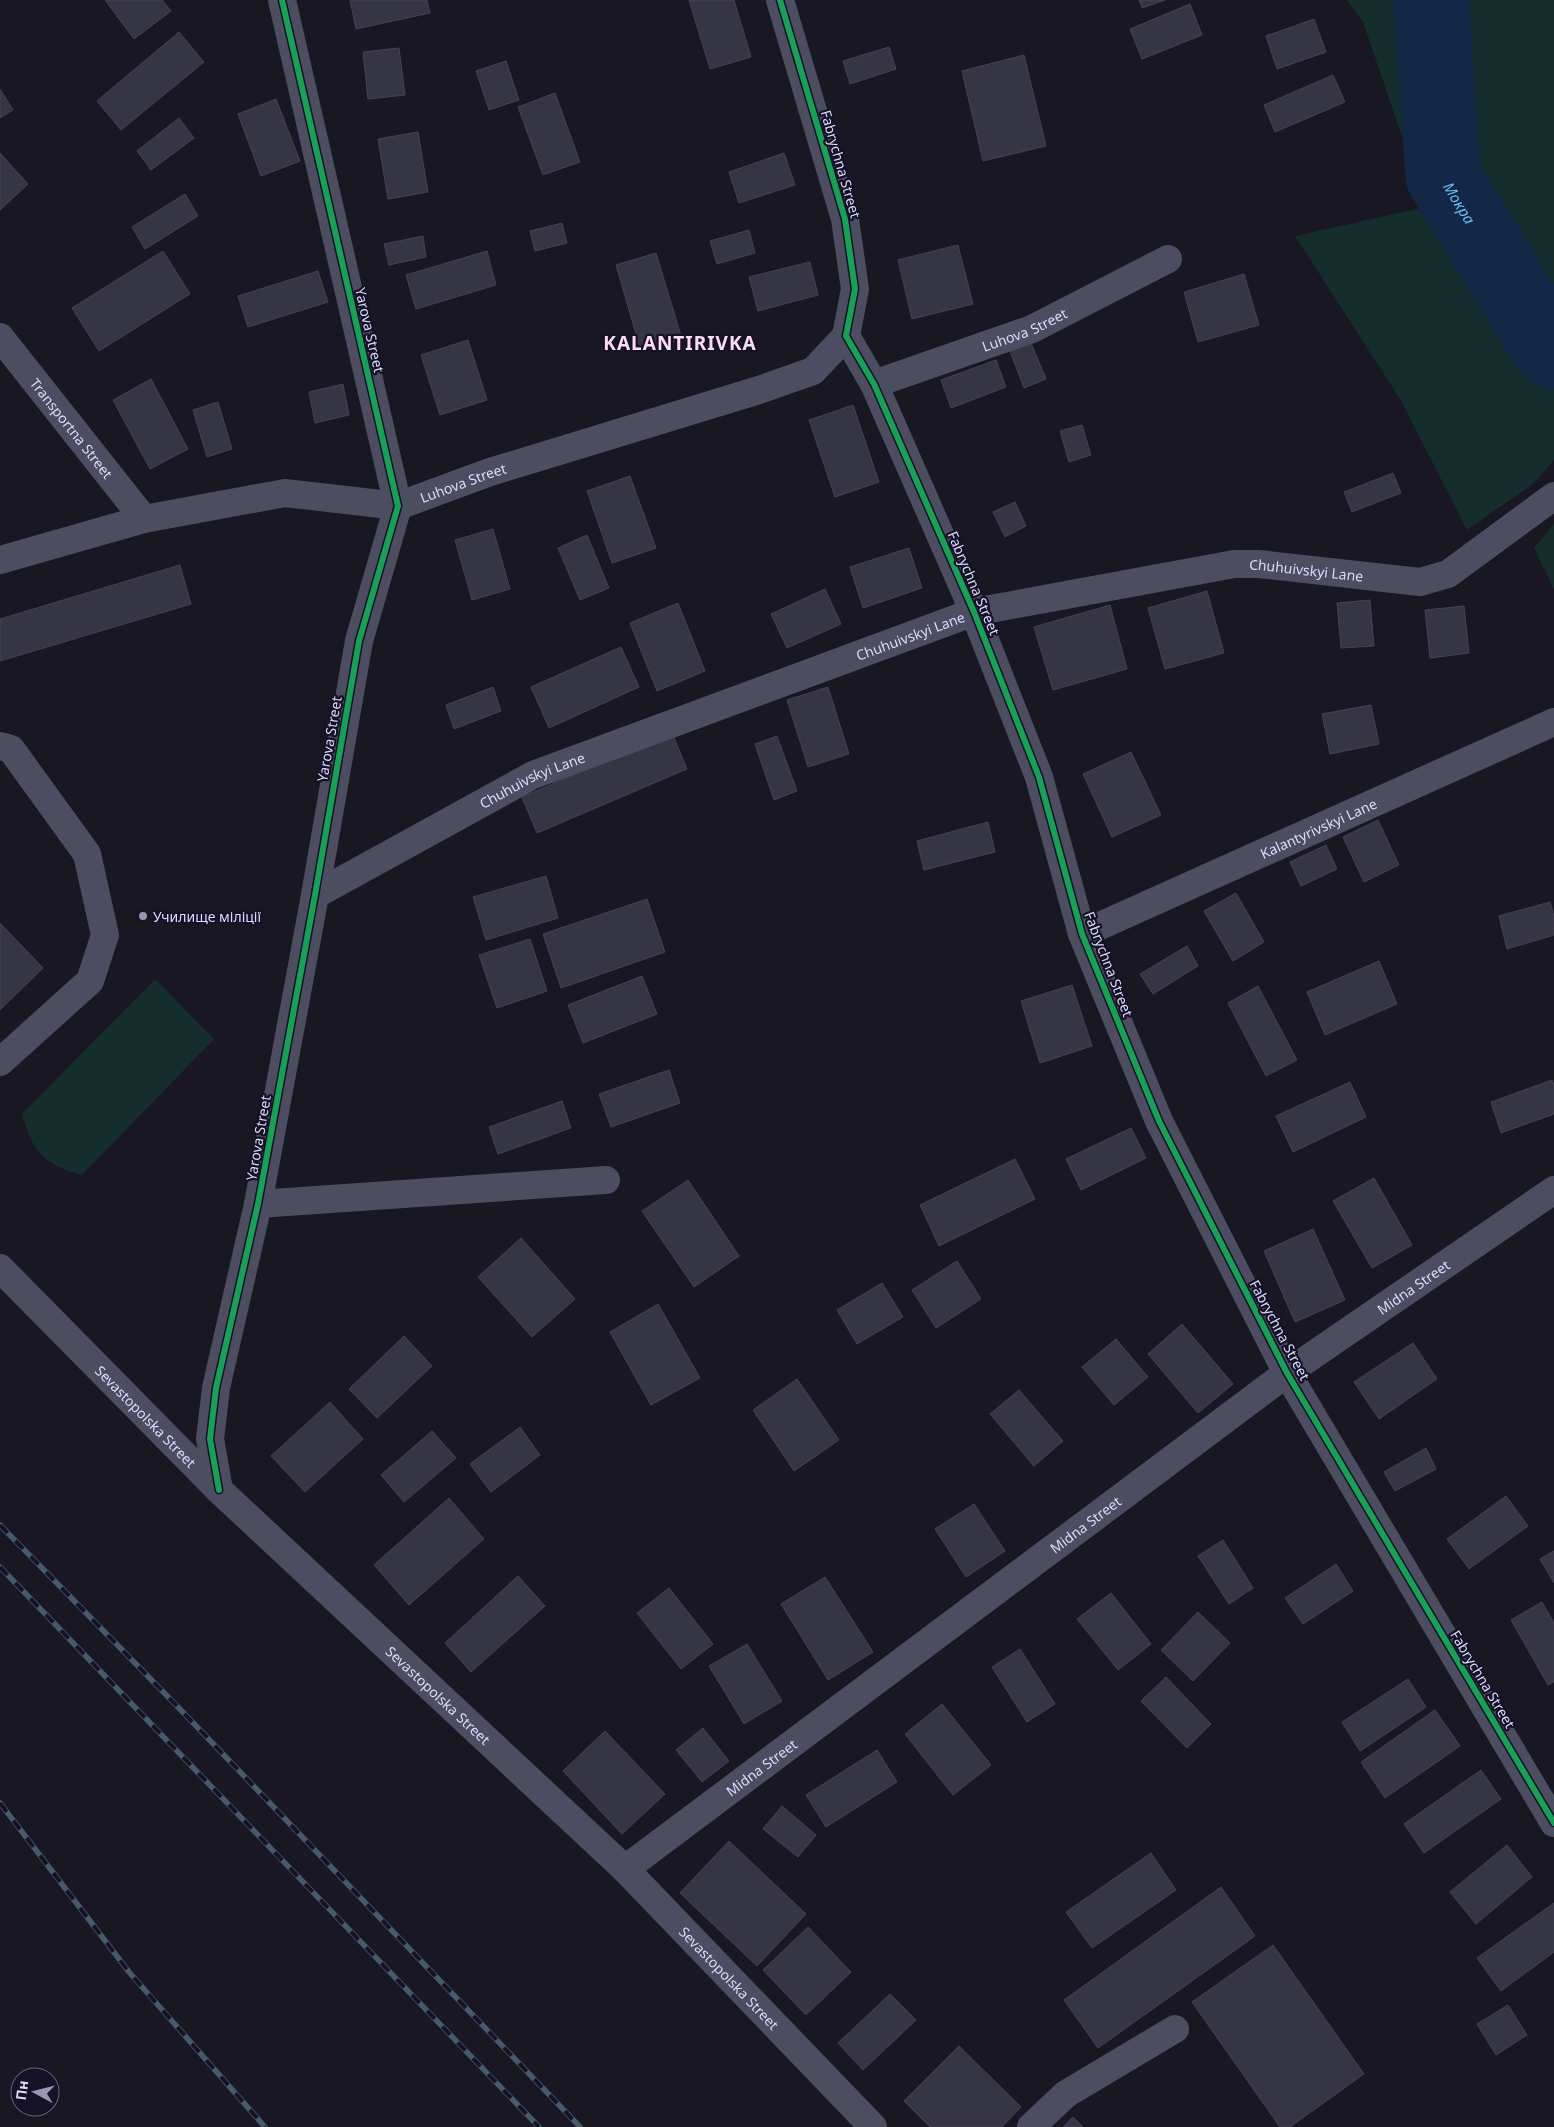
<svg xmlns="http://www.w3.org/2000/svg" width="1554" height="2127" font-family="'Noto Sans',sans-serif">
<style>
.green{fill:#152d2d}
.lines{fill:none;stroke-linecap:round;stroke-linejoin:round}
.river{stroke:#132746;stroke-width:75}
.building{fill:#363544;stroke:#454255}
.minor{stroke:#4d4d62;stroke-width:28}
.rail-casing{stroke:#465a69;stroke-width:5.5}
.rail{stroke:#151227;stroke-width:4;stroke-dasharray:11;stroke-linecap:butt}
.cycleway-casing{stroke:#151227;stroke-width:9}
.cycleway{stroke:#1a9f57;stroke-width:6}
.poi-dot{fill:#9896b0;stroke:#151227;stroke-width:2}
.labels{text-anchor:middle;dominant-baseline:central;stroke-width:4.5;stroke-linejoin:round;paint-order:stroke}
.street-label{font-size:14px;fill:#dddafd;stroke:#151227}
.poi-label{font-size:14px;fill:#dddafd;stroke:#151227;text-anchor:start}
.water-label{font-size:15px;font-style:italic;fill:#6fbaf5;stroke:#151227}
.district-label{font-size:19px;font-weight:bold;letter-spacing:1px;fill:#fddcf1;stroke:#151227}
</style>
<rect width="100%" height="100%" fill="#181722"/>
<g class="green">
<path d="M1347 0H1554V460L1533 484 1467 530 1400 399 1295 236 1426 207 1363 22Z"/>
<path d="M1554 524V589L1534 548Z"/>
<path d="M155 979 214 1039 82 1175C45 1166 31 1150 22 1114Z"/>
</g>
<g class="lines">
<path class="river" id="s1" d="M1431 0 1443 176 1547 345 1554 352"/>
</g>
<g class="building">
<path d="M105 0H162L171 11 134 39Z"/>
<path d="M350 0H427L430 13 356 29Z"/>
<path d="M689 0H734L751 57 710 69Z"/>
<path d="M1139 0H1165L1142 8Z"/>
<path d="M1190 4 1202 35 1142 59 1130 29Z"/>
<path d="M1314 19 1326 52 1277 69 1266 36Z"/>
<path d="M179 32 204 62 121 130 97 101Z"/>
<path d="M889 47 896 69 850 84 843 61Z"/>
<path d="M399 48 405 95 368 99 363 52Z"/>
<path d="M1024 55 1046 146 983 161 962 71Z"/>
<path d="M506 61 519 100 489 110 476 71Z"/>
<path d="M1333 75 1345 102 1275 132 1264 105Z"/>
<path d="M0 89 13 110 0 118Z"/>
<path d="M555 93 580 162 543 175 518 107Z"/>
<path d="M276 99 300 161 261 176 238 114Z"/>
<path d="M179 118 194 138 151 170 137 151Z"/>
<path d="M418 132 428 192 388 199 378 139Z"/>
<path d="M0 153 28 184 0 210Z"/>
<path d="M784 153 795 185 739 203 729 172Z"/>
<path d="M185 194 198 216 145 249 132 227Z"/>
<path d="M562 223 567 243 535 251 530 231Z"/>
<path d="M749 230 755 253 717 264 710 241Z"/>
<path d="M423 236 426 257 389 265 384 244Z"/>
<path d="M958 245 973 304 912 319 898 260Z"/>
<path d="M163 251 190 294 99 351 72 308Z"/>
<path d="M487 251 496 285 416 309 406 275Z"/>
<path d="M656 253 682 339 641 351 616 265Z"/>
<path d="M810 262 818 295 758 311 749 277Z"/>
<path d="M318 271 328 302 248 327 238 296Z"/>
<path d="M1244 274 1259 325 1198 342 1184 292Z"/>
<path d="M468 340 487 400 440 415 421 355Z"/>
<path d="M1031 343 1046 379 1024 388 1010 351Z"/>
<path d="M996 360 1006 387 951 408 941 380Z"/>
<path d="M151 379 188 449 150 469 113 400Z"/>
<path d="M343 384 349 415 315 423 309 392Z"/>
<path d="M218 402 232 449 207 457 193 410Z"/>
<path d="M853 405 879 482 835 497 809 420Z"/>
<path d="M1082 425 1091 455 1069 462 1060 431Z"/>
<path d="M1393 473 1401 493 1352 512 1344 492Z"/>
<path d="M630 476 656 548 612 563 587 491Z"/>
<path d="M1015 502 1026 526 1005 537 993 512Z"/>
<path d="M493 529 510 589 472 600 455 540Z"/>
<path d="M587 535 609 588 580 600 558 548Z"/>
<path d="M909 548 922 588 863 608 850 567Z"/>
<path d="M180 565 191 604 0 661V619Z"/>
<path d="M825 589 841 624 787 648 771 614Z"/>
<path d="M1207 591 1224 653 1165 669 1148 608Z"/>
<path d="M1370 600 1374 646 1341 648 1337 603Z"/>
<path d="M678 603 705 671 657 691 630 623Z"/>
<path d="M1110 605 1127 669 1053 690 1034 627Z"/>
<path d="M1464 606 1469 653 1430 658 1425 610Z"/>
<path d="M621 647 639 687 549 728 531 687Z"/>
<path d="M493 687 501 711 454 729 446 705Z"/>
<path d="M828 687 849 754 808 767 787 700Z"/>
<path d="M1371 705 1379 744 1330 754 1322 714Z"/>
<path d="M672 733 687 769 537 833 522 797Z"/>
<path d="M777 736 797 791 774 800 755 744Z"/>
<path d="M1131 752 1161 815 1112 837 1083 774Z"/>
<path d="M1378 820 1399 865 1364 882 1343 837Z"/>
<path d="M988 822 995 852 924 870 917 841Z"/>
<path d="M1326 845 1337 869 1301 886 1290 862Z"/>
<path d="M546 876 558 918 486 940 473 897Z"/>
<path d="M1236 893 1264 942 1233 961 1204 911Z"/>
<path d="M647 899 665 952 561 988 543 934Z"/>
<path d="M1550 902 1554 916V935L1507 949 1499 916Z"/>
<path d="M0 923 43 968 0 1010Z"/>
<path d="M530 939 547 991 497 1008 479 955Z"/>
<path d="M1187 946 1198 966 1153 994 1140 974Z"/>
<path d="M1379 961 1397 1004 1325 1035 1307 992Z"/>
<path d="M642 976 657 1014 583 1043 568 1005Z"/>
<path d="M1072 985 1092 1046 1040 1063 1021 1001Z"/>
<path d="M1258 986 1297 1060 1266 1076 1228 1003Z"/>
<path d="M669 1070 680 1103 611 1127 599 1094Z"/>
<path d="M1552 1080 1554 1085V1114L1501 1133 1491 1102Z"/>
<path d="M1350 1082 1366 1117 1293 1152 1276 1116Z"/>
<path d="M562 1101 571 1128 498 1154 489 1127Z"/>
<path d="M1131 1128 1146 1158 1081 1190 1066 1159Z"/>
<path d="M1015 1159 1035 1199 939 1246 920 1205Z"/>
<path d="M1374 1178 1412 1245 1372 1268 1333 1201Z"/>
<path d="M688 1180 739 1256 694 1287 642 1211Z"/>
<path d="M1313 1229 1345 1300 1295 1322 1264 1251Z"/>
<path d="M521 1238 575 1299 532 1337 478 1277Z"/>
<path d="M957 1261 981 1299 936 1328 912 1290Z"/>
<path d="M882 1283 903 1317 857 1344 837 1310Z"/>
<path d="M658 1304 700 1378 651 1405 610 1332Z"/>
<path d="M1182 1324 1233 1384 1198 1413 1148 1354Z"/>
<path d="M404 1336 432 1366 377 1418 349 1389Z"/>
<path d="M1116 1339 1148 1377 1114 1405 1082 1367Z"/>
<path d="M1413 1343 1437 1379 1379 1419 1354 1382Z"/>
<path d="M797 1379 839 1440 794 1471 753 1410Z"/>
<path d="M1019 1390 1063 1441 1034 1466 990 1414Z"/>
<path d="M330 1402 363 1439 305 1492 271 1456Z"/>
<path d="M520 1427 540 1455 491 1492 470 1464Z"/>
<path d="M432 1431 456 1458 404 1502 381 1475Z"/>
<path d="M1426 1448 1436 1469 1395 1491 1384 1472Z"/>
<path d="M1506 1496 1528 1526 1469 1569 1447 1539Z"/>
<path d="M449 1498 484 1539 409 1605 374 1565Z"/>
<path d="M974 1504 1005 1551 966 1577 935 1529Z"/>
<path d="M1223 1540 1253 1588 1229 1604 1198 1556Z"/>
<path d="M1554 1551V1583L1540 1559Z"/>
<path d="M1336 1564 1353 1591 1303 1624 1285 1598Z"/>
<path d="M518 1576 545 1606 471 1672 445 1643Z"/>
<path d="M825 1577 873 1652 828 1680 781 1604Z"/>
<path d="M669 1588 713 1644 681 1669 637 1613Z"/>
<path d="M1111 1593 1151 1644 1118 1670 1077 1619Z"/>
<path d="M1542 1602 1554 1623V1682L1548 1685 1511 1620Z"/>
<path d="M1198 1612 1230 1643 1193 1681 1161 1650Z"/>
<path d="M747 1644 782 1701 744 1724 709 1666Z"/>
<path d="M1020 1649 1055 1704 1027 1722 992 1667Z"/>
<path d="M1166 1677 1211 1724 1187 1748 1141 1701Z"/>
<path d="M1408 1679 1426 1707 1360 1751 1342 1722Z"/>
<path d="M942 1704 991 1765 953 1795 905 1734Z"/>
<path d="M1435 1710 1460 1746 1385 1798 1361 1762Z"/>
<path d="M703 1728 729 1761 702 1782 676 1750Z"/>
<path d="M605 1731 665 1794 622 1834 563 1771Z"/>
<path d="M877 1750 897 1782 826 1827 806 1795Z"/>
<path d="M1481 1770 1501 1799 1424 1853 1404 1824Z"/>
<path d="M782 1806 816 1835 798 1857 763 1829Z"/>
<path d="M729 1841 806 1914 757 1966 680 1893Z"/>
<path d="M1507 1845 1532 1877 1476 1924 1450 1892Z"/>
<path d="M1151 1853 1176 1890 1092 1948 1066 1912Z"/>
<path d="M1221 1887 1255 1936 1098 2048 1064 2000Z"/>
<path d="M1554 1903V1952L1501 1991 1477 1958Z"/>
<path d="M808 1927 851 1972 806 2015 763 1970Z"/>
<path d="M1273 1945 1364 2074 1290 2127H1280L1192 2002Z"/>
<path d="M890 1994 916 2020 863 2070 838 2043Z"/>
<path d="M1508 2005 1527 2035 1496 2055 1477 2024Z"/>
<path d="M959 2046 1021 2107 1002 2127H930L904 2101Z"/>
<path d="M1073 2117 1083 2127H1063Z"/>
</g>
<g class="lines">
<g class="minor">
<path d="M780 0 845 219 855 289 846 336 874 384 974 612 1039 777 1082 934 1159 1121 1287 1373 1554 1823"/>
<path id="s2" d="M0 337 144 519"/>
<path id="s3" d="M874 384 1032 329 1168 259"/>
<path id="s4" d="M0 560 144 519 285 493 398 506 490 472 759 390 813 371 846 336"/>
<path d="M0 746 11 749 87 854 105 935 90 981 0 1062"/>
<path id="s5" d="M315 895 533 775 974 612 1234 564H1259L1420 582 1448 574 1554 496"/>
<path id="s6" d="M1082 934 1554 722"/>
<path d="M258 1204 606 1180"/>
<path id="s7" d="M0 1268 219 1490 625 1869 873 2127"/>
<path d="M219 1490 210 1439 216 1388 258 1204 315 895 359 641 398 506 282 0"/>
<path id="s8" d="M625 1869 1287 1373 1554 1190"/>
<path d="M1031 2127 1066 2094 1175 2029"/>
</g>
<g class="rail-casing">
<g id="rail">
<path d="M0 1525 177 1706 580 2127"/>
<path d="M0 1567 539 2127"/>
<path d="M0 1803 129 1972 265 2127"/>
</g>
</g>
<use href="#rail" class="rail"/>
<g class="cycleway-casing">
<g id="cycleway">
<path d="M780 0 845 219 855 289 846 336 874 384 974 612 1039 777 1082 934 1159 1121 1287 1373 1554 1823"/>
<path d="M219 1490 210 1439 216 1388 258 1204 315 895 359 641 398 506 282 0"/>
</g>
</g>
<use href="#cycleway" class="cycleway"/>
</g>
<circle class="poi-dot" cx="143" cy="916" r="5"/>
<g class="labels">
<g class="street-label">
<text transform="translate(841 164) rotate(74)">Fabrychna Street</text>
<text stroke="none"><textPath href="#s3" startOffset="160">Luhova Street</textPath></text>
<text transform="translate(370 330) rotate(77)">Yarova Street</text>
<text stroke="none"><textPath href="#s2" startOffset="116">Transportna Street</textPath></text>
<text stroke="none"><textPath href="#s4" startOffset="476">Luhova Street</textPath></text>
<text stroke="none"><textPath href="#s5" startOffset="1056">Chuhuivskyi Lane</textPath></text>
<text transform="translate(974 583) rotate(67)">Fabrychna Street</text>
<text stroke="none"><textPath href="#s5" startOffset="651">Chuhuivskyi Lane</textPath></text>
<text transform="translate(329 739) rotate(-80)">Yarova Street</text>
<text stroke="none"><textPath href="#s5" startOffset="246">Chuhuivskyi Lane</textPath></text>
<text stroke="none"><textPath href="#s6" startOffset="259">Kalantyrivskyi Lane</textPath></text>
<text transform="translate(1109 964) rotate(69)">Fabrychna Street</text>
<text transform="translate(258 1138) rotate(-80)">Yarova Street</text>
<text stroke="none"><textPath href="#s8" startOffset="980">Midna Street</textPath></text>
<text transform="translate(1280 1330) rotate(62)">Fabrychna Street</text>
<text stroke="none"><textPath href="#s7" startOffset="208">Sevastopolska Street</textPath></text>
<text stroke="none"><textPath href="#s8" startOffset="575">Midna Street</textPath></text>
<text transform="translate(1483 1679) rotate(59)">Fabrychna Street</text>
<text stroke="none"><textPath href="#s7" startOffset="612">Sevastopolska Street</textPath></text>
<text stroke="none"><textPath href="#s8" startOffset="170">Midna Street</textPath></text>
<text stroke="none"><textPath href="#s7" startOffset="1018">Sevastopolska Street</textPath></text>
</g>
<g class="poi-label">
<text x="153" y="916">Училище міліції</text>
</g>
<g class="water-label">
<text stroke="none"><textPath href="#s1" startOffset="208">Мокра</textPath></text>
</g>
<g class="district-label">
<text x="680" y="343">KALANTIRIVKA</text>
</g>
</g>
<g transform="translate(35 2092) rotate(277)"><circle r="24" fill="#151227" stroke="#65627d"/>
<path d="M0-4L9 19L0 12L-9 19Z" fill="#9896b0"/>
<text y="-8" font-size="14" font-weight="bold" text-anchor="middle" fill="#dddafd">Пн</text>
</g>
</svg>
